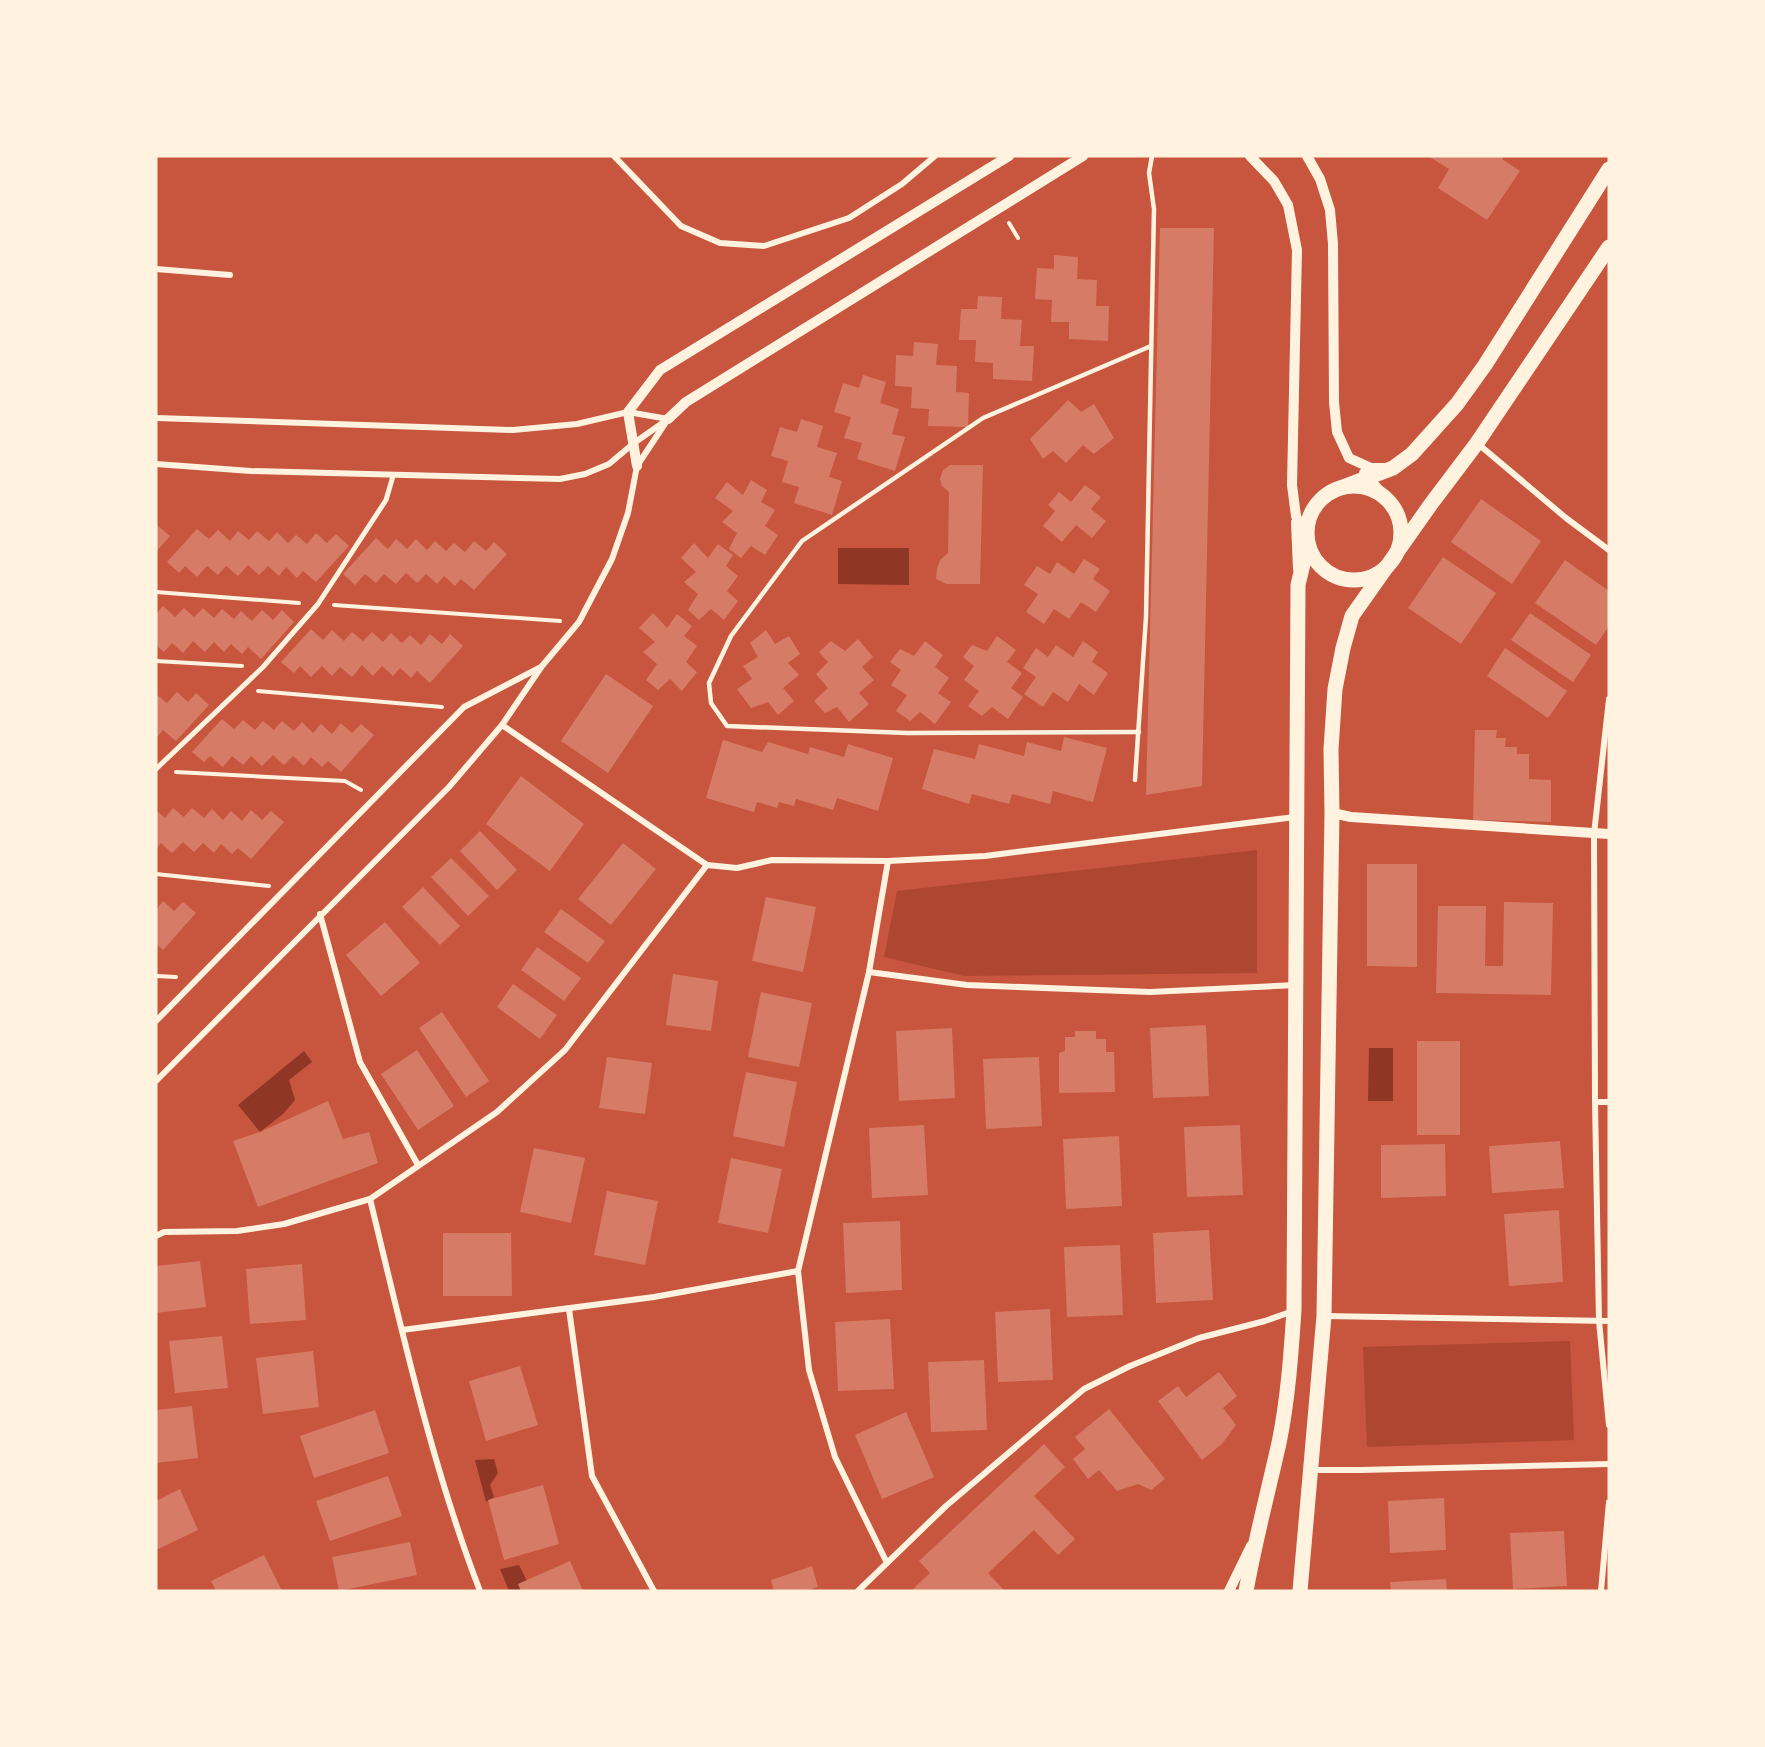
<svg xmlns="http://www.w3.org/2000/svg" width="1765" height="1747" font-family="'Golos Text',sans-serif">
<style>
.green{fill:#ae4732}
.water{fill:#8f3625}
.building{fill:#d67c66}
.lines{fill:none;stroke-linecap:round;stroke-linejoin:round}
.path{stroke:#fff3e0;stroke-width:4}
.service{stroke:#fff3e0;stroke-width:4.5}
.pedestrian{stroke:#fff3e0;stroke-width:5}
.minor{stroke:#fff3e0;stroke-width:6}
.tertiary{stroke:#fff3e0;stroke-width:10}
.primary{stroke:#fff3e0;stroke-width:15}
</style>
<rect width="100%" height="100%" fill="#c8553d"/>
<g class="green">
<path d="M1257 850V973L964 976 884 957 897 891Z"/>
<path d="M1570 1341 1574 1440 1367 1447 1363 1347Z"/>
</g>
<g class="water">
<path d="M838 548H909V585L838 584Z"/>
<path d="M1369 1048H1393V1101H1368Z"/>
<path d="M304 1051 312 1062 289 1080 295 1100 283 1114 260 1132 238 1105Z"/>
<path d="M494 1459 498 1473 490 1485 494 1497 486 1502 475 1460Z"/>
<path d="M519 1565 532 1591H509L500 1569Z"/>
</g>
<g class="building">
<path d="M1428 156H1505L1502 159 1520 171 1487 220 1438 188 1449 169Z"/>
<path d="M1160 228H1214L1202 786 1146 795Z"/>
<path d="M1054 255 1078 257 1077 279 1097 280 1096 306H1109L1108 341 1069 339V322H1051L1052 300 1035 299 1037 268 1054 269Z"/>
<path d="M978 296 1002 297 1001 319 1022 320 1020 346H1034L1032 381 993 379V363L975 362 976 340H959L961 309H977Z"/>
<path d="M914 342 938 344 936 365 957 366 956 392 969 393 968 427 928 426 929 409 911 408 912 387 895 386 896 355 913 356Z"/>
<path d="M863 375 886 382 880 403 899 409 892 434 905 437 895 471 857 459 862 443 844 438 851 417 834 412 843 383 859 388Z"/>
<path d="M1068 400 1081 412 1094 404 1114 438 1094 454 1083 445 1066 463 1053 451 1043 459 1030 439Z"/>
<path d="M801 419 823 426 817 447 837 453 829 477 842 481 832 515 794 503 799 487 782 482 788 461 771 456 780 427 797 432Z"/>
<path d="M950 465H983L980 584H946L936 579 937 569 940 560 948 553 949 492 942 486 940 479 943 470Z"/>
<path d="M751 480 767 490 761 502 775 510 765 526 778 535 765 555 751 546 741 558 729 549 737 533 722 522 733 511 715 498 727 482 743 495Z"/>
<path d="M1085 485 1101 497 1091 509 1106 521 1092 538 1076 525 1062 542 1043 526 1055 511 1048 505 1059 492 1071 502Z"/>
<path d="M1481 499 1541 541 1512 584 1451 542Z"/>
<path d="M157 525 170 536 156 552V526Z"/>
<path d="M197 529 209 539 218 530 230 541 238 531 249 540 257 531 269 541 277 532 288 543 296 535 307 544 316 533 327 543 336 534 349 546 316 582 303 571 297 578 286 567 279 576 268 566 259 575 248 565 238 576 226 566 218 575 207 566 197 577 185 566 179 573 167 562Z"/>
<path d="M376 538 388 549 396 539 407 549 416 539 427 550 435 541 446 551 454 543 465 552 474 541 486 551 494 542 507 554 474 590 461 579 455 586 444 576 437 584 426 574 417 583 406 573 396 584 384 574 376 583 365 574 355 585 343 574Z"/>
<path d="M694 543 708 558 718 544 733 555 726 566 738 576 727 591 738 601 724 620 711 609 699 620 688 610 698 594 684 582 696 572 681 558Z"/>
<path d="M1443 557 1496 593 1461 644 1408 608Z"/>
<path d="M1084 559 1100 569 1093 579 1110 591 1096 612 1081 602 1069 619 1054 609 1044 624 1026 612 1038 594 1024 585 1037 566 1050 574 1057 562 1074 574Z"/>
<path d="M1565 560 1609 591V626L1596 645 1535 603Z"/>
<path d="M163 606 175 617 184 608 194 617 203 608 214 618 222 609 234 619 241 611 252 621 262 610 273 620 282 610 294 622 261 659 248 647 242 654 231 644 224 652 214 642 205 652 193 641 183 653 172 643 164 652 156 645V614Z"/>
<path d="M653 613 667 628 677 614 692 626 684 636 697 646 686 662 697 672 682 691 670 679 658 690 646 680 657 664 643 652 655 642 639 628Z"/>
<path d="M1530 613 1591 655 1573 682 1511 640Z"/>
<path d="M311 629 323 640 332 630 344 641 352 632 363 641 372 632 383 642 391 633 402 643 410 635 421 645 430 634 442 644 450 634 463 646 430 683 417 671 411 678 400 668 393 676 382 666 373 676 362 665 352 677 340 667 332 676 322 666 311 677 300 666 294 673 281 662Z"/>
<path d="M766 630 775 644 789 636 800 654 788 663 799 675 783 688 794 701 778 715 768 702 751 708 737 689 752 679 743 666 758 657 750 643Z"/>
<path d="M997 636 1016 650 1007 662 1022 673 1011 688 1023 697 1008 719 992 707 982 716 968 706 979 691 964 680 974 666 963 657 972 645 987 651Z"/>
<path d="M858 639 873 657 862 667 874 680 859 693 869 704 849 722 837 707 825 713 814 701 828 688 816 674 828 662 819 652 831 641 845 651Z"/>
<path d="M925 641 943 655 935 667 949 678 938 693 951 702 935 724 920 712 910 721 896 711 907 695 891 685 901 670 890 662 900 649 914 656Z"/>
<path d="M1083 641 1098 652 1092 662 1108 673 1094 695 1079 684 1068 702 1053 692 1043 707 1024 694 1036 677 1023 668 1036 648 1048 657 1056 645 1073 657Z"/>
<path d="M1505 648 1567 691 1548 718 1487 676Z"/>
<path d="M606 674 653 706 608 773 561 741Z"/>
<path d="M177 692 188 702 196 693 209 705 176 741 163 730 156 738V694L167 703Z"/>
<path d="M222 719 234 729 243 720 255 730 263 721 274 730 282 721 294 731 302 722 313 733 321 724 332 734 341 723 352 733 361 724 374 735 341 772 328 761 322 767 311 757 304 766 293 756 284 765 273 755 262 766 251 756 243 765 232 756 223 767 210 756 204 762 192 752Z"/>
<path d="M1475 730H1497L1496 738H1506L1505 747H1517V754H1529V779L1551 780V822L1473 820Z"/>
<path d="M1064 737 1107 748 1093 802 1053 791 1050 804 1012 794 1009 804 972 794 969 804 922 789 934 749 975 759 979 744 1024 756 1027 742 1061 751Z"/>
<path d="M723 740 762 752 768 742 808 754 810 747 844 757 848 744 893 758 878 811 837 798 833 810 796 799 794 806 779 802 777 808 757 802 754 812 706 798Z"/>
<path d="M521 776 584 824 550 871 486 824Z"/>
<path d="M173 808 184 817 192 808 204 818 212 809 223 820 231 811 242 821 251 810 262 820 271 811 284 822 251 859 238 848 232 854 221 844 214 853 203 843 194 852 183 842 172 853 161 843 156 849V810L165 818Z"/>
<path d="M480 831 517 870 497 890 460 851Z"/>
<path d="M623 843 656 869 611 925 578 899Z"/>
<path d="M451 858 489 896 468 916 431 877Z"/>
<path d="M1367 864H1417V967L1367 966Z"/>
<path d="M423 887 460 926 440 945 402 907Z"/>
<path d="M766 897 816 907 803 972 752 961Z"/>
<path d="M163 901 174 911 183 902 196 913 163 950 156 944V910Z"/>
<path d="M1504 902 1553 903 1551 995 1436 993 1438 906H1486L1485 966H1503Z"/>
<path d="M561 909 605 941 588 963 544 932Z"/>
<path d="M385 922 420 963 381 996 346 955Z"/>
<path d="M537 947 581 978 564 1001 521 970Z"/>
<path d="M673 974 718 981 711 1031 666 1025Z"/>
<path d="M513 984 557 1015 540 1039 497 1007Z"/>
<path d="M761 992 812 1003 799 1067 748 1057Z"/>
<path d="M442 1012 489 1081 466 1097 419 1028Z"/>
<path d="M1206 1025 1209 1096 1153 1098 1150 1028Z"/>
<path d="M952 1028 955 1098 899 1101 896 1031Z"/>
<path d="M1075 1031H1096V1039H1106V1052H1114L1115 1092 1059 1093V1053L1065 1051V1037H1075Z"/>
<rect x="1417" y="1041" width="43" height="94"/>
<path d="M417 1050 454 1106 418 1130 381 1074Z"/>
<path d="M607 1057 652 1063 645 1114 599 1108Z"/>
<path d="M1039 1057 1042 1126 986 1129 983 1059Z"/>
<path d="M746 1072 797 1082 784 1147 733 1136Z"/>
<path d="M328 1101 343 1139 369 1132 378 1163 258 1207 233 1141 260 1132Z"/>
<path d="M924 1125 928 1195 872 1198 869 1128Z"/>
<path d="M1240 1125 1243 1195 1187 1197 1184 1127Z"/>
<path d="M1119 1136 1122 1206 1066 1209 1063 1139Z"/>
<path d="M1560 1141 1564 1188 1492 1193 1489 1146Z"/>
<path d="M1445 1144 1446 1196 1381 1198V1145Z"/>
<path d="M534 1148 585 1158 571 1223 520 1212Z"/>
<path d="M731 1158 782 1169 768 1233 718 1223Z"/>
<path d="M607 1191 658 1201 645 1265 594 1255Z"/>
<path d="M1559 1210 1563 1282 1509 1286 1504 1214Z"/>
<path d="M900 1221 902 1290 846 1293 843 1223Z"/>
<path d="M1209 1230 1213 1300 1156 1303 1153 1233Z"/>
<path d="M443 1233H511L512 1296H443Z"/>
<path d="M1120 1245 1123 1315 1067 1317 1064 1247Z"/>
<path d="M200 1261 206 1307 156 1313V1266Z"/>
<path d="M302 1264 306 1320 250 1324 246 1269Z"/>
<path d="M1050 1309 1053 1380 998 1382 995 1312Z"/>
<path d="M890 1319 894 1389 838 1391 835 1322Z"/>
<path d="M222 1336 228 1388 175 1393 169 1341Z"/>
<path d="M313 1351 319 1407 263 1414 256 1358Z"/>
<path d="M984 1360 987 1430 931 1432 928 1362Z"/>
<path d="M520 1366 538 1425 486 1441 469 1381Z"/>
<path d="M1219 1372 1237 1396 1223 1408 1236 1425 1222 1444 1202 1460 1158 1401 1178 1386 1186 1397Z"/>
<path d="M192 1406 198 1458 156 1463V1410Z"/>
<path d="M1109 1409 1165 1479 1151 1490 1138 1484 1117 1491 1099 1470 1088 1479 1073 1459 1085 1449 1075 1437Z"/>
<path d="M375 1410 389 1453 314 1478 300 1436Z"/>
<path d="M906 1412 934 1477 882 1499 855 1435Z"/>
<path d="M1044 1444 1065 1467 1034 1496 1075 1539 1058 1555 1034 1530 988 1573 1005 1591H911L930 1573 919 1561Z"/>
<path d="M388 1476 402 1516 330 1541 316 1501Z"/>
<path d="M543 1485 559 1544 504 1560 488 1500Z"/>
<path d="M180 1489 198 1530 156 1550V1501Z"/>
<path d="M1444 1498 1446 1550 1390 1553 1388 1501Z"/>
<path d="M1564 1531 1567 1586 1513 1589 1510 1533Z"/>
<path d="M410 1542 417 1575 339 1591 332 1557Z"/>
<path d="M264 1555 282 1591H216L211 1581Z"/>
<path d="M570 1561 583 1591H521L518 1584Z"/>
<path d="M812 1566 818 1587 806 1591H774L771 1580Z"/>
<path d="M1446 1579 1447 1591H1391L1390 1582Z"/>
</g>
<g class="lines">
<g class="path">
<path d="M1009 223 1018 238"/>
<path d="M156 592 299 603"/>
<path d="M334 605 560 621"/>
<path d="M156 661 242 666"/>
<path d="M258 691 442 707"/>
<path d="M176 772 345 781 361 790"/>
<path d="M156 874 269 886"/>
<path d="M156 976 176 977"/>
</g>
<g class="service">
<path d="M1139 732 907 733 727 726 711 703 709 683 731 636 802 541 983 418 1151 346"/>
<path d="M1135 780 1146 617 1154 209 1149 173 1152 156"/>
</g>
<path class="pedestrian" d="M156 769 263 667 318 604 386 500 393 476"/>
<g class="minor">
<path d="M614 156 681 226 720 243 764 246 849 218 902 184 935 156"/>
<path d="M156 269 230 275"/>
<path d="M156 418 513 430 577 424 628 412 668 419"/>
<path d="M1477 443 1566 518 1609 550"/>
<path d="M156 464 251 471 560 479 585 474 609 464 634 443 664 422"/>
<path d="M1609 699 1594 834 1595 1102 1599 1321 1609 1425"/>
<path d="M502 725 707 865"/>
<path d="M320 914 360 1062 418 1165"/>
<path d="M869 972 967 985 1150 992 1296 985"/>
<path d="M156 1021 464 707 541 667"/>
<path d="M156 1081 449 787 502 725 542 666 579 622 612 559 628 513 637 466 668 419"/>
<path d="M1595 1102H1609"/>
<path d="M370 1199C402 1330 431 1464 480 1591"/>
<path d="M156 1236 164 1232 237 1231 284 1224 370 1199 497 1112 565 1050 707 865 737 868 772 860 888 861 985 856 1295 817"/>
<path d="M569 1309 592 1476 654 1591"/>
<path d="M1325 1316 1609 1321"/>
<path d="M402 1330 654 1297 798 1271"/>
<path d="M1313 1470H1360L1609 1464"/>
<path d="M887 1563 835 1457 809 1370 798 1271 869 972 888 861"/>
<path d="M858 1591 946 1506 1084 1389 1130 1366 1199 1338 1265 1321 1293 1311"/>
<path d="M1601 1591 1609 1502"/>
</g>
<g class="tertiary">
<path d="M1250 156 1274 181 1288 205 1297 250 1292 485 1296 516 1308 543"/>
<path d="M1307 156 1320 179 1330 210 1333 244 1334 402 1337 432 1349 458 1371 468H1387"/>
<path d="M668 419 686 402 1083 156"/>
<path d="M637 466 628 412 660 370 1009 156"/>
<path d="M1364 473 1386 498"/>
<path d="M1296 522 1298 569"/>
<path d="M1332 813 1351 817 1609 834"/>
<path d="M1229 1591 1251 1546"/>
</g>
<g class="primary">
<circle cx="1354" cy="533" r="47"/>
<path d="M1343 487 1393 468 1412 454 1457 404 1485 365 1609 169"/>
<path d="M1246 1591C1255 1541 1268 1492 1279 1443 1288 1399 1291 1355 1294 1310L1298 585 1308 543"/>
<path d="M1300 1591 1324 1316 1332 813 1331 749 1335 689 1343 648 1352 616 1431 504 1477 443 1609 247"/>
</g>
</g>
<rect width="1765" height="1747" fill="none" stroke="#fff3e0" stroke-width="315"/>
</svg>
